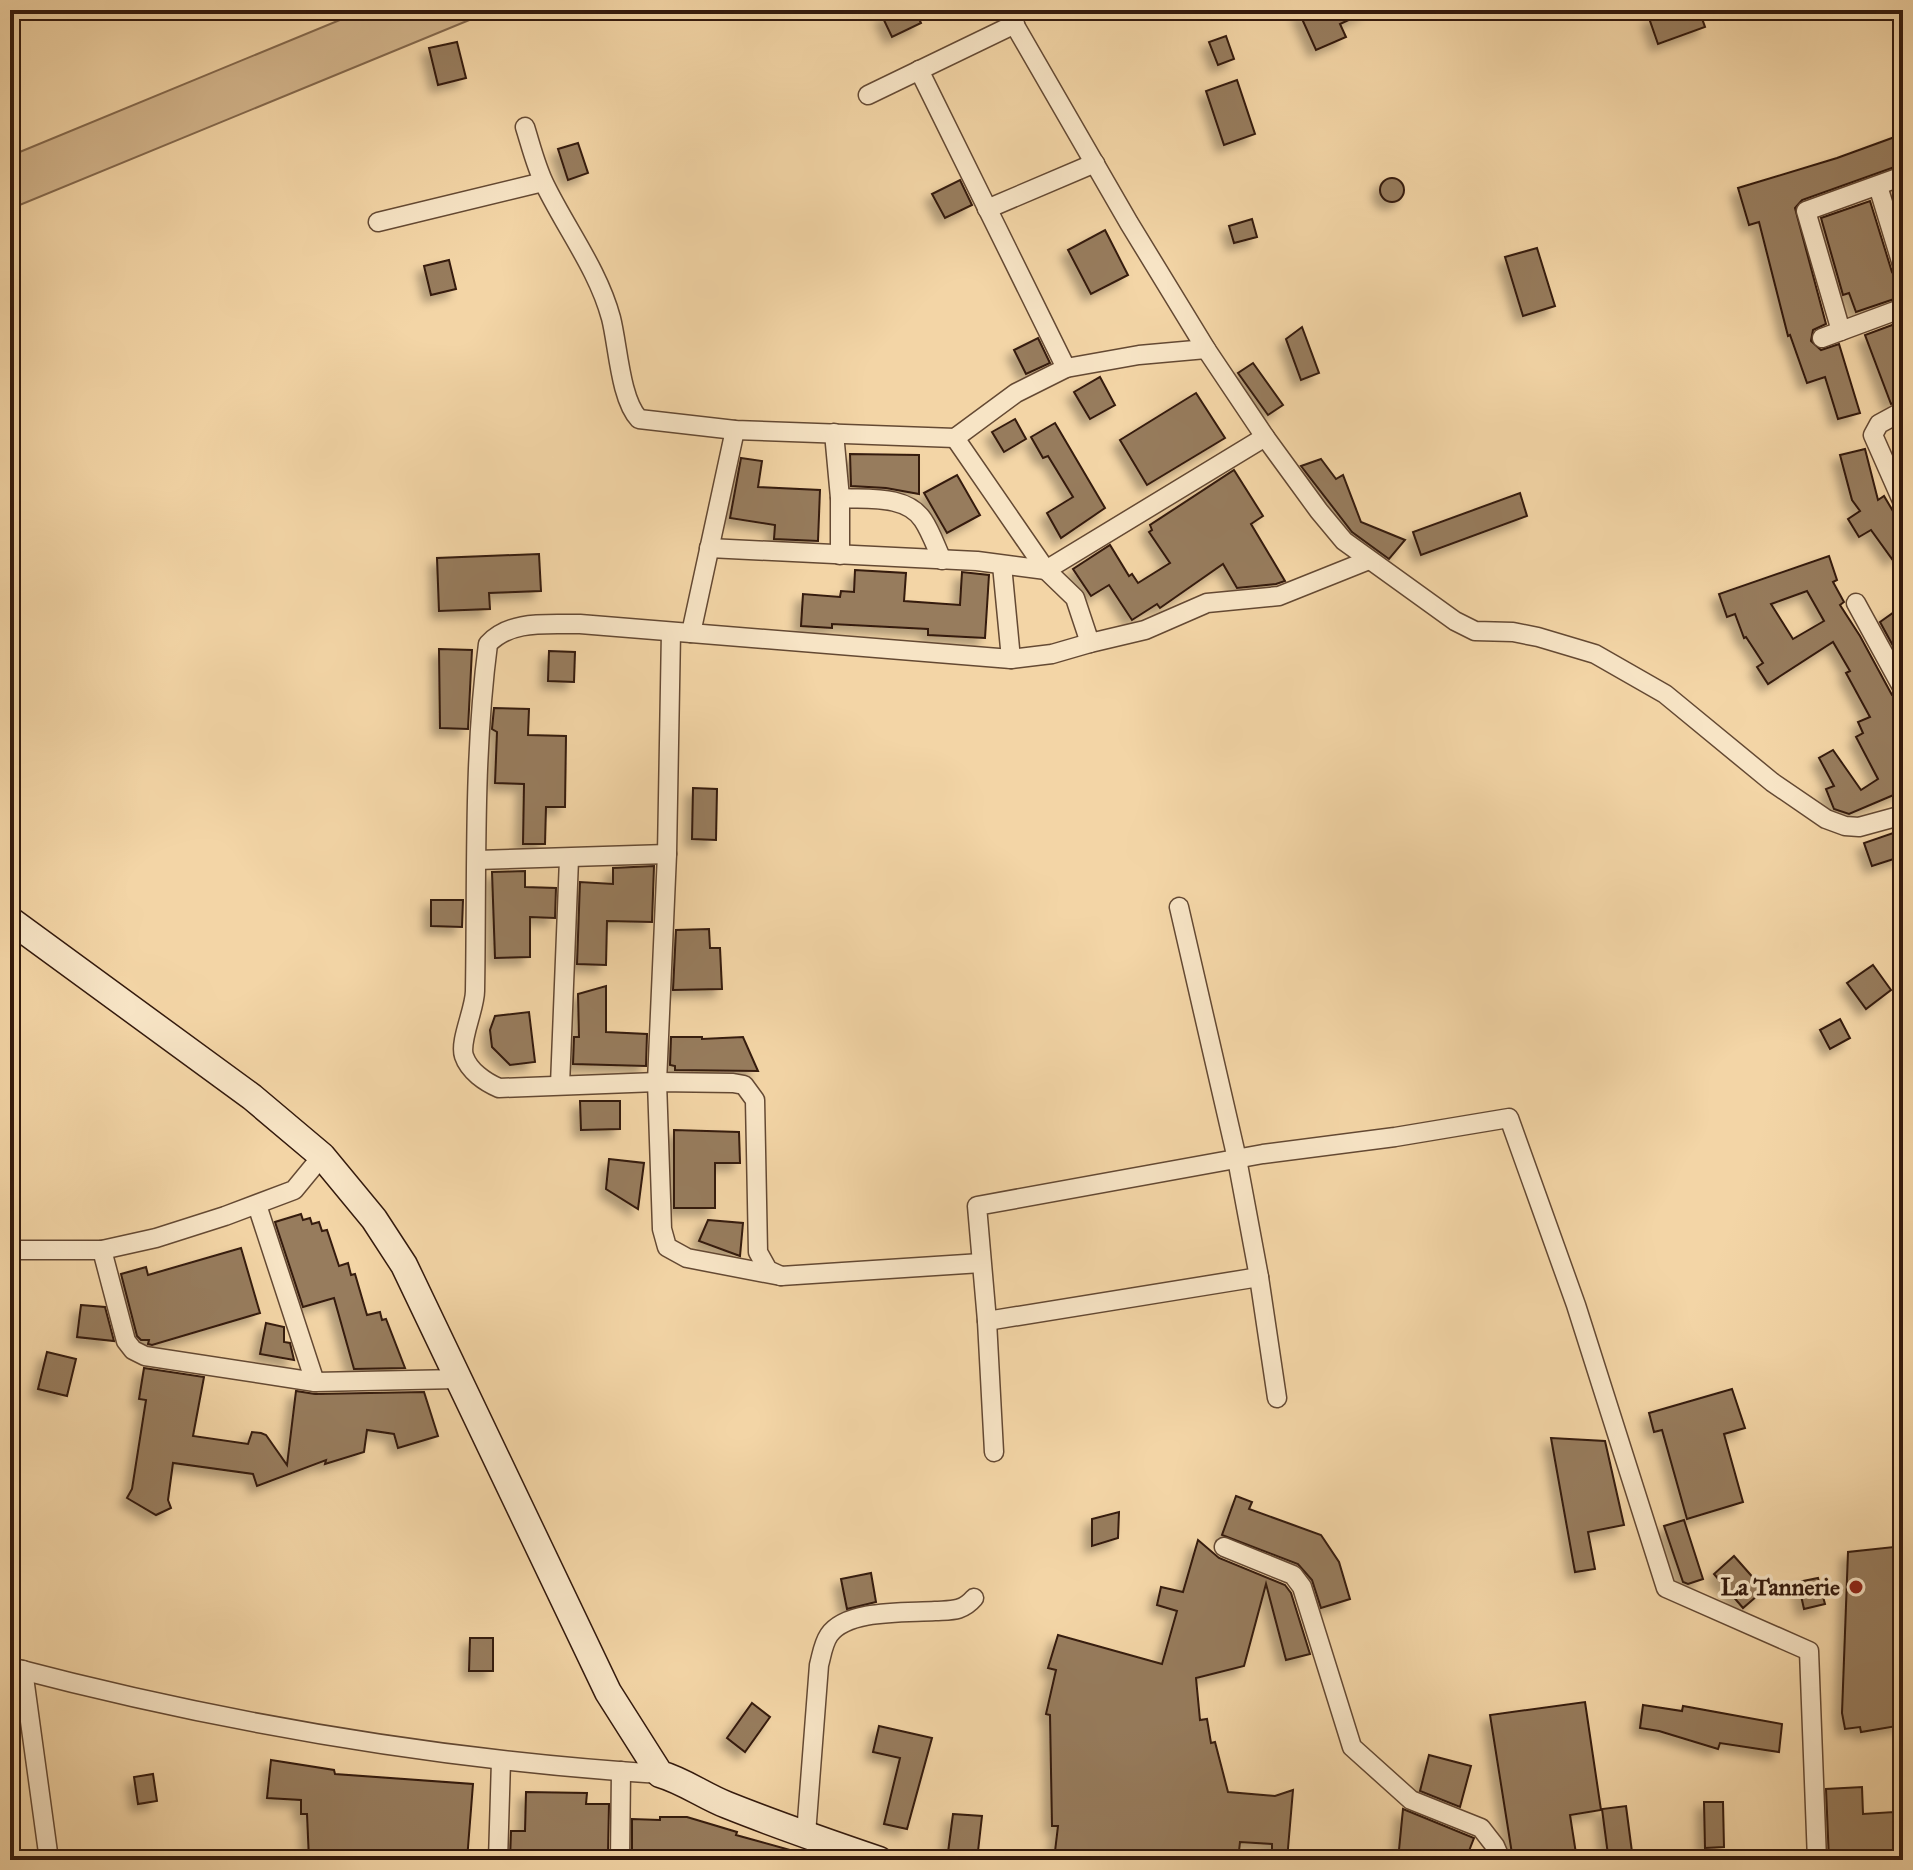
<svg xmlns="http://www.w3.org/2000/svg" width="1913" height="1870" font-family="'IM FELL Great Primer',serif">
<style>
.green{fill:#d3b58c;stroke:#84684c;stroke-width:2}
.building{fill:#977b5d;stroke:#341a0d;stroke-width:2;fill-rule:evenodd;filter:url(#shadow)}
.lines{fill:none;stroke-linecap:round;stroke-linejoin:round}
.minor-casing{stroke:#644933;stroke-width:21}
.secondary-casing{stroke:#341a0d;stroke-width:29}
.minor{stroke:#f7e4c5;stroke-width:18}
.secondary{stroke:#f7e4c5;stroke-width:26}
.poi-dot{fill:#8f2418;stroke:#f7e4c5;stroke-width:3}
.labels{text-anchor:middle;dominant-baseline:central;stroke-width:7;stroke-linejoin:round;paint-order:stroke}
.poi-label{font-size:24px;font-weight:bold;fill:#341a0d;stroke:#f7e4c5;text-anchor:end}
</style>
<defs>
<filter id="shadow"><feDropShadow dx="-7" dy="7" stdDeviation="4" flood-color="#0004"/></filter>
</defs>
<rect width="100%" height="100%" fill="#f3d5a6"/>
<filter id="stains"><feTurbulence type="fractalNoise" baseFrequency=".0025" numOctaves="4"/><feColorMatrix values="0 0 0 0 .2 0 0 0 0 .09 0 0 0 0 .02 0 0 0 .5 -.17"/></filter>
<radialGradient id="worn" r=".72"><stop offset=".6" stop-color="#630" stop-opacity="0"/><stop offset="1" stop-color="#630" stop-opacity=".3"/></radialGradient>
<path class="green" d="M364 10H505L479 16 10 209V156Z"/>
<g class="building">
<path d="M895 10H915L921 23 892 37 882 16Z"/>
<path d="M1298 10H1370L1340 24 1346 37 1316 50Z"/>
<path d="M1671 10H1699L1705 27 1658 44 1649 18Z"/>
<path d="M1226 36 1234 59 1218 65 1209 42Z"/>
<path d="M457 42 466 78 438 85 429 48Z"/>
<path d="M1237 80 1255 134 1224 145 1206 91Z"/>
<path d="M1903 134V164L1802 200 1795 208 1826 324 1813 330 1811 341 1821 350 1839 344 1860 413 1838 419 1825 377 1807 383 1790 335 1788 336 1759 222 1749 225 1738 188 1837 158Z"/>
<path d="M578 143 588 173 568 180 558 149Z"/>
<circle cx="1392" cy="190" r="12"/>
<path d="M960 180 972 205 945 218 932 194Z"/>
<path d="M1903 189V204L1897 206 1893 193Z"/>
<path d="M1870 201 1892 272 1895 277 1903 280V296L1856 312 1849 293 1843 295 1821 218Z"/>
<path d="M1252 219 1257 237 1234 243 1229 226Z"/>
<path d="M1105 230 1128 275 1091 294 1068 250Z"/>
<path d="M1537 248 1555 306 1523 316 1505 257Z"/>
<path d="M449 260 456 289 431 295 424 266Z"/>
<path d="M1903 321V399L1891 404 1865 335Z"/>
<path d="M1302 327 1319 373 1301 380 1286 339Z"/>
<path d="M1038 338 1050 363 1026 374 1014 350Z"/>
<path d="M1253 363 1283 405 1268 415 1238 373Z"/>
<path d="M1100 377 1115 405 1090 419 1074 392Z"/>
<path d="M1196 393 1225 438 1147 485 1120 440Z"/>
<path d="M1015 419 1026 439 1004 452 992 432Z"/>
<path d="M1055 423 1105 508 1061 538 1047 513 1073 497 1048 456 1043 458 1031 437Z"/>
<path d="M1865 449 1878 500 1884 496 1903 528V550L1892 559 1871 530 1859 537 1848 519 1860 511 1852 500 1840 455Z"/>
<path d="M850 454 919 455V494L886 488 851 486Z"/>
<path d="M741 458 762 461 758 487 820 490 818 541 774 539 775 525 730 518Z"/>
<path d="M1321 459 1336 479 1343 475 1361 522 1405 540 1389 559 1352 532 1301 466Z"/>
<path d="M1234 470 1263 516 1251 524 1285 581 1276 584 1237 588 1223 564 1160 608 1157 604 1132 620 1109 585 1091 596 1073 569 1110 545 1129 576 1132 574 1138 583 1170 563 1149 532 1152 530 1150 525Z"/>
<path d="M957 475 980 515 947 533 924 493Z"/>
<path d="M1520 493 1527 516 1421 555 1413 532Z"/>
<path d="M539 554 541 591 489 593 490 609 439 611 437 558Z"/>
<path d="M1829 556 1837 580 1833 582 1844 602 1840 605 1860 636 1892 695 1903 701V791L1849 814 1834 809 1826 789 1834 786 1819 758 1833 750 1861 790 1878 779 1856 737 1863 733 1858 722 1870 717 1846 673 1850 671 1833 642 1768 684 1757 667 1763 663 1746 637 1744 638 1735 614 1727 617 1719 594ZM1807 591 1824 621 1793 639 1771 604Z"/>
<path d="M855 570 906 573 904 601 960 605 962 572 989 575 985 638 928 635V629L832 624V628L801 626 803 594 840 597 841 591 854 592Z"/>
<path d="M1897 610 1903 619V664L1880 622Z"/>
<path d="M439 649 472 650 468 729 440 728Z"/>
<path d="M549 651 575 652 574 682 548 681Z"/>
<path d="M494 708 529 709 528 735 566 736 565 807H546L545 844H523L524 784 495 783 497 732 492 729Z"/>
<path d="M693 788 717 789 716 840 692 839Z"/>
<path d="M1899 831 1903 843V856L1872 866 1864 843Z"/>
<path d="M654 866 652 922 607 921 606 965 577 964 580 882 613 884V868Z"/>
<path d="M525 871V887L556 888 555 918 530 917V957L495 958 492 872Z"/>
<path d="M431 900H463L462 927 431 926Z"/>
<path d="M709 929 710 948H720L722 989 673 990 676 930Z"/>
<path d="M1873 965 1891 990 1866 1009 1847 983Z"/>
<path d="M606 986V1032L647 1034 646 1066 573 1064 574 1037H579L578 994Z"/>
<path d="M529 1012 535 1062 510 1065 492 1047 490 1030 495 1016Z"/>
<path d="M1840 1019 1850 1038 1830 1049 1820 1030Z"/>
<path d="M671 1037H702V1039L743 1037 758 1071 675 1070V1066L670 1065Z"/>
<path d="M580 1101H620V1129L581 1130Z"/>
<path d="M674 1130 739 1132 740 1163H715V1208H674Z"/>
<path d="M609 1159 644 1163 638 1209 606 1189Z"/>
<path d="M301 1214 303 1220 310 1218 312 1224 319 1222 322 1231 327 1230 339 1266 348 1263 351 1275 355 1274 367 1315 380 1312 382 1320 386 1319 405 1368 354 1369 334 1298 303 1307 275 1222Z"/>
<path d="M708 1220 743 1223 740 1256 699 1241Z"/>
<path d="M241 1248 260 1313 152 1345 148 1344 149 1340H141L137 1336 121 1274 146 1267 148 1275Z"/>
<path d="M81 1305 105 1307 114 1341 77 1337Z"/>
<path d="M266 1323 284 1327V1342L290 1343 294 1360 260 1354Z"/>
<path d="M47 1352 76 1359 67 1396 38 1389Z"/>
<path d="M144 1368 204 1377 193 1436 248 1444 252 1432 261 1433 266 1435 287 1465 296 1391 315 1394 424 1392 438 1436 398 1448 394 1434 367 1430 364 1452 325 1464 326 1460 257 1486 253 1474 173 1463 168 1500 171 1508 156 1515 127 1498 132 1489 146 1400 139 1399Z"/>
<path d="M1732 1389 1745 1428 1724 1434 1743 1502 1687 1519 1662 1430 1654 1432 1649 1413Z"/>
<path d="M1551 1438 1605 1441 1624 1525 1588 1532 1595 1569 1575 1572Z"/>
<path d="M1236 1496 1252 1502 1249 1509 1321 1535 1339 1562 1350 1599 1321 1608 1312 1580 1298 1564 1222 1535Z"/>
<path d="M1119 1512 1118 1538 1092 1546V1519Z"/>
<path d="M1684 1520 1703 1579 1688 1584 1683 1582 1664 1526Z"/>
<path d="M1198 1540 1219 1558 1285 1585 1291 1593 1310 1654 1286 1660 1266 1584 1244 1666 1196 1678 1200 1720 1207 1719 1211 1743 1215 1742 1228 1792 1275 1796 1293 1790 1287 1860H1272V1844L1240 1842 1238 1860H1054L1058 1826H1052L1050 1715 1046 1714 1056 1670 1048 1668 1058 1635 1162 1664 1177 1611 1157 1605 1161 1587 1183 1592Z"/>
<path d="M1903 1546V1725L1861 1732 1860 1727 1845 1729 1842 1713 1848 1552Z"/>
<path d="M1734 1556 1764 1590 1743 1608 1714 1574Z"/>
<path d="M871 1573 876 1602 847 1609 841 1579Z"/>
<path d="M1818 1578 1825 1604 1804 1609 1798 1582Z"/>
<path d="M470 1638H493V1671H469Z"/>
<path d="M1585 1702 1601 1810 1570 1815 1577 1860H1513L1490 1715Z"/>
<path d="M752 1703 770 1717 745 1752 727 1738Z"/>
<path d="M1643 1705 1682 1711 1683 1706 1782 1724 1779 1752 1720 1743 1718 1749 1659 1731 1640 1728Z"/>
<path d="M879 1726 932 1738 907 1829 884 1824 900 1758 873 1752Z"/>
<path d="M1429 1755 1471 1766 1460 1807 1420 1791Z"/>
<path d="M271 1760 334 1770 335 1774 473 1784 467 1860H309L307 1814H301V1800L267 1798Z"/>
<path d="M153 1774 157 1801 138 1804 134 1777Z"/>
<path d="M1862 1787 1863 1814 1894 1812 1896 1860H1829L1826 1789Z"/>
<path d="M526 1792 587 1793 586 1804H609L608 1854 587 1853 586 1860H510L511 1831H525Z"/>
<path d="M1704 1802H1723L1724 1847 1705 1848Z"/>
<path d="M1626 1806 1632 1852 1608 1855 1602 1809Z"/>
<path d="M1403 1809 1474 1838 1467 1856 1456 1851 1452 1860H1398Z"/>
<path d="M953 1814 982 1816 977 1860H947Z"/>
<path d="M660 1817H687L737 1832 736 1835 808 1855V1860H632V1819L660 1820Z"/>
</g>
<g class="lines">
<g class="minor-casing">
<g id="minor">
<path d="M1006 10 1129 223 1206 349 1265 437 1319 511 1344 541 1455 621 1475 631 1513 632 1538 637 1595 654 1665 694 1772 782 1826 819 1845 826 1859 827 1903 815"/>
<path d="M919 70 1066 368"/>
<path d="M868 95 1015 24"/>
<path d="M525 127C531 146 536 167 545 185 567 230 598 270 611 318 618 345 620 399 639 419L735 430 955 438 1016 393 1066 368 1139 355 1206 349"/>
<path d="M1878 186 1903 268"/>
<path d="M987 209 1095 163"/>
<path d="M378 222 543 182"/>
<path d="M1841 331 1806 211 1903 176"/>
<path d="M1822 338 1903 308"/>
<path d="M1903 411 1879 424 1873 435 1903 503"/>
<path d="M834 433 840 498V555"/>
<path d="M955 438 1046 570 1075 598 1090 643 1145 630 1207 603 1279 596 1369 560"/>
<path d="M840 498C866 500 906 494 923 520 931 532 936 547 942 560"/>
<path d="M709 548 977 561 1046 570 1265 437"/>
<path d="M1002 565 1011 659"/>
<path d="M1856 603 1903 689"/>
<path d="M671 632 667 854 657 1082 662 1229 667 1247 687 1258 781 1276 981 1263"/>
<path d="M691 633 735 430"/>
<path d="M477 860 667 854"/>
<path d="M1179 907 1237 1159 1259 1277 1277 1398"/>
<path d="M560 1085 569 859"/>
<path d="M257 1205 315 1382"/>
<path d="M10 1250H102L156 1238 225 1216 294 1190 322 1156"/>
<path d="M102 1250 126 1341 133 1350 145 1356 315 1382 458 1379"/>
<path d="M781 1276 768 1270 758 1252 755 1100 744 1085 733 1083 657 1082 499 1088C485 1082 469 1071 464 1056 459 1041 475 1009 475 991 477 875 473 758 488 644 511 619 549 625 580 624L1011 659 1052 654 1090 643"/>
<path d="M987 1321 1259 1277"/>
<path d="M994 1452 987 1321 977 1206 1263 1154 1395 1137 1509 1118 1576 1305 1666 1588 1809 1651 1817 1860"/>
<path d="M1224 1547 1293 1575 1302 1587 1352 1747 1411 1800 1481 1828 1495 1846 1501 1860"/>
<path d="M10 1667C223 1723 440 1760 660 1774"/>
<path d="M23 1670 49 1860"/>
<path d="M806 1834 819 1665C822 1654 823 1644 829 1635 847 1609 906 1613 935 1611 951 1610 962 1612 974 1598"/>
<path d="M498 1860 501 1761"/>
<path d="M620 1860 621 1771"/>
</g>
</g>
<g class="secondary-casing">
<path id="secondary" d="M10 920 252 1097 322 1156 374 1219 404 1265 608 1692 660 1774C684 1781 704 1796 727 1805 777 1825 829 1843 879 1860"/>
</g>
<use href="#minor" class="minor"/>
<use href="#secondary" class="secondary"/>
</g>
<circle class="poi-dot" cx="1856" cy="1587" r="8"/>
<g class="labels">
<g class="poi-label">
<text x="1840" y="1587">La Tannerie</text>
</g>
</g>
<rect width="1913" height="1870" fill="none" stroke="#f3d5a6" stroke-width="40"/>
<rect x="12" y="12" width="1889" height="1846" fill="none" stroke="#341a0d" stroke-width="4"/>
<rect x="20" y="20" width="1873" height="1830" fill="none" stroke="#341a0d" stroke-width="2"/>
<rect width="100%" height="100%" filter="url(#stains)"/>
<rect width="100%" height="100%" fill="url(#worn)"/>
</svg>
